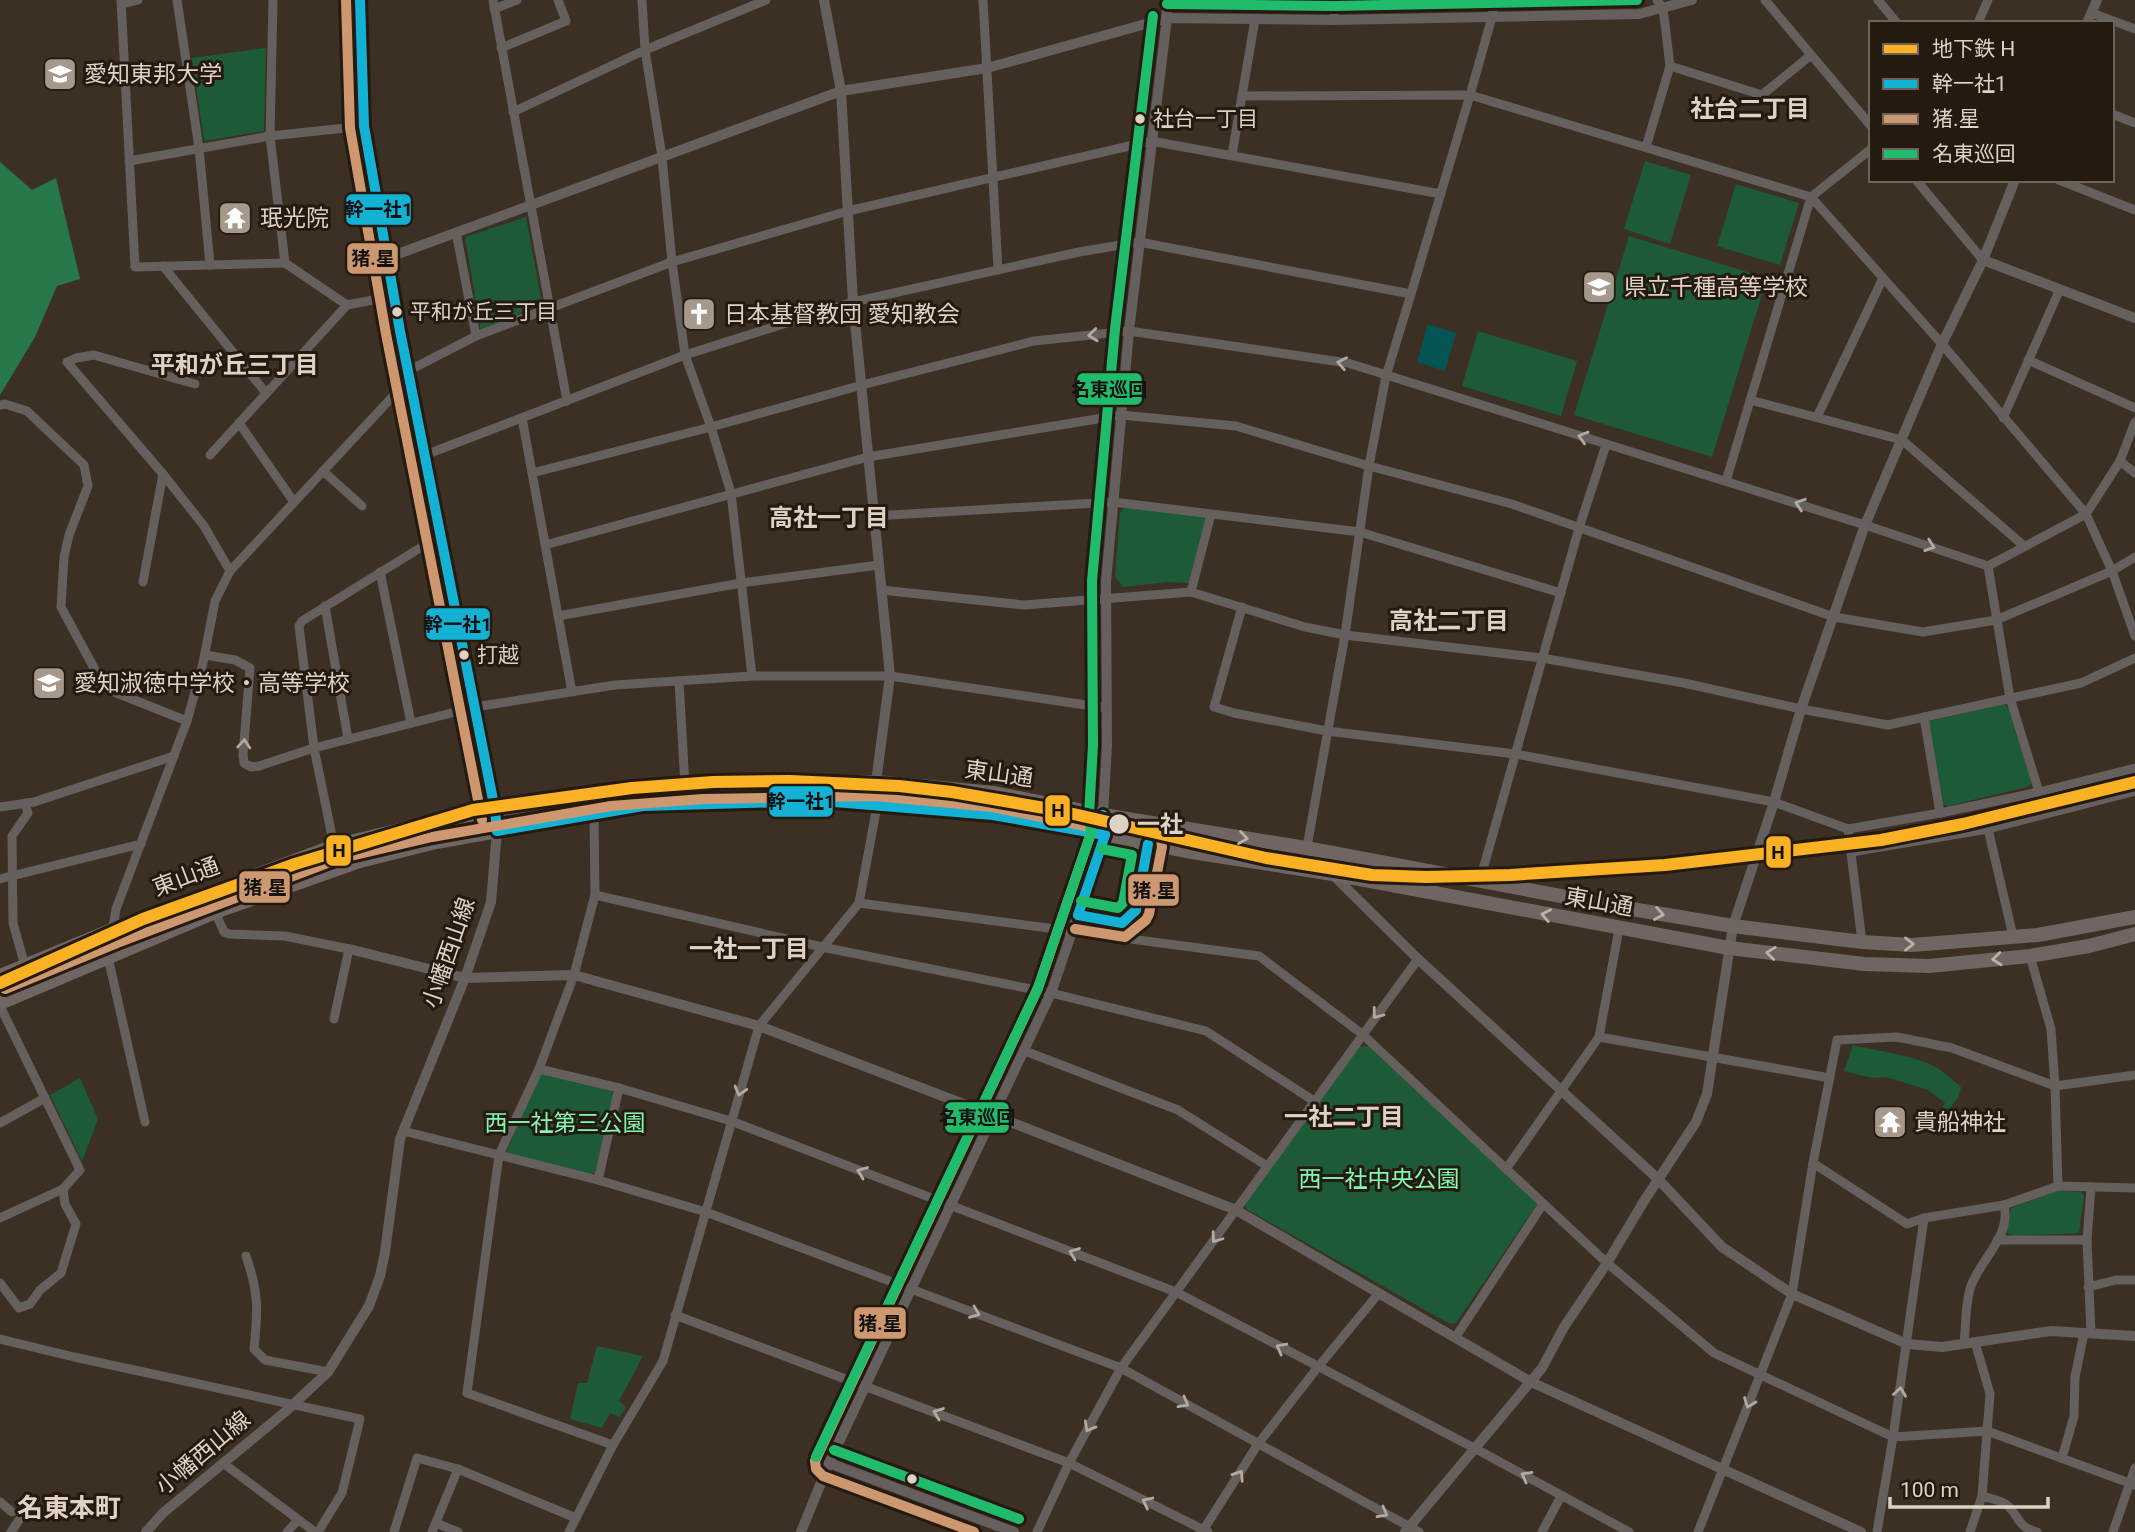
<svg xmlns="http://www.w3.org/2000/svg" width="2135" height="1532" font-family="Roboto,'Noto Sans JP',sans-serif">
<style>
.green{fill:#1d5a37}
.forest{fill:#26784a}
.water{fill:#055454}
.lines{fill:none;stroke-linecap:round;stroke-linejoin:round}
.minor{stroke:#655f5e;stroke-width:9}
.tertiary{stroke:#655f5e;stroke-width:10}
.primary{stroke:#6f6663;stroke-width:14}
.bus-1-casing{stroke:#251a10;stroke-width:16}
.bus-2-casing{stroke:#251a10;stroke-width:16}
.bus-3-casing{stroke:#251a10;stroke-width:16}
.bus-1{stroke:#13b2d5;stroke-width:10}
.bus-2{stroke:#cd976f;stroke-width:10}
.bus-3{stroke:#20bc6c;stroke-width:10}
.metro-1-casing{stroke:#251a10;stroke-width:18}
.metro-1{stroke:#fab123;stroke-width:12}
.oneway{stroke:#b4a9a0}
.oneway2{stroke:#bdb1a7}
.bus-dot{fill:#dfd1c4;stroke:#251a10;stroke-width:2.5}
.labels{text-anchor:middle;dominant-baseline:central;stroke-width:6;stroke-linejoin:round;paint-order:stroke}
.bus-label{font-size:21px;fill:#dfd1c4;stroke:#251a10;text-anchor:start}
.poi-label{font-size:23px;fill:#dfd1c4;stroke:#251a10;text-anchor:start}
.street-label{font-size:23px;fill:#dfd1c4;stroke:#251a10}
.stop-label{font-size:23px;font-weight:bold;fill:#dfd1c4;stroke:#251a10;text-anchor:start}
.park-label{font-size:23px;fill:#80f8b0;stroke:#251a10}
.neighbourhood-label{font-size:24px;font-weight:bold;fill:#dfd1c4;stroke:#251a10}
.quarter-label{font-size:26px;font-weight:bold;fill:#dfd1c4;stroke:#251a10}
.line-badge{stroke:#251a10;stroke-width:2.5}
.pale-badge-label{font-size:19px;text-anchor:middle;font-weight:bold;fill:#111}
</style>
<rect width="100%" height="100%" fill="#3c3024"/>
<g class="green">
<path d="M266 48 264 131 204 141 192 58Z"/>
<path d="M1645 161 1691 175 1670 244 1624 229Z"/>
<path d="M1736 184 1799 203 1780 265 1717 246Z"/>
<path d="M526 217 542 303 481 332 465 237Z"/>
<path d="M1629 236 1767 278 1712 457 1574 415Z"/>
<path d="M1478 331 1577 361 1561 416 1462 386Z"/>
<path d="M1125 507 1204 516 1205 520 1189 583 1167 582 1123 587 1115 576 1120 513Z"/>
<path d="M2005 704 2008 708 2032 783 2027 787 1948 806 1943 804 1929 721Z"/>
<path d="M1853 1045C1880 1052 1909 1054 1934 1066 1943 1071 1952 1080 1961 1087L1959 1096 1939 1122 1936 1120 1945 1103 1928 1090 1886 1077 1872 1078 1844 1071Z"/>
<path d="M1368 1046 1538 1203 1456 1323 1450 1324 1246 1209 1245 1204 1359 1047Z"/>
<path d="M540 1073 611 1090 614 1095 595 1172 590 1174 506 1153Z"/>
<path d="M80 1078 98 1119 82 1161 50 1095Z"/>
<path d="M2059 1190 2081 1192 2084 1196 2079 1233 2014 1236 2007 1233 2011 1208Z"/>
<path d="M597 1346 643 1356 619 1401 626 1407 620 1417 610 1413 602 1428 570 1419 578 1383H587Z"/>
</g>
<path class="forest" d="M0 162 32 190 56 178 80 279 57 286 35 337 0 395Z"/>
<path class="water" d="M1428 324 1456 333 1445 371 1417 362Z"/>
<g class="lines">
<g class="minor">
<path d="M121 0 135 267 285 263"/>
<path d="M177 0 199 148 210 265"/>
<path d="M273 0 270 136 285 263 347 305 394 296"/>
<path d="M493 0 567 401"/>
<path d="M642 0 645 50 662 157 672 262 685 355 711 427 731 493 752 676"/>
<path d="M983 0 998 270"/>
<path d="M1334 0V20"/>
<path d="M1765 0 1871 126"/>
<path d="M1878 0 1897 23"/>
<path d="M122 4 138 0"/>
<path d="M494 9 517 0"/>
<path d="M2092 13 2135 29"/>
<path d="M1978 23 1988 0"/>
<path d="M501 48 566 21 558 0"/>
<path d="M1670 66 1762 95 1811 55"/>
<path d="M1242 96 1470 95 1811 197 1726 481"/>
<path d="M513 112 645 50 766 0"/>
<path d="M2112 114 2135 123"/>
<path d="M1646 147 1670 66 1663 8 1657 0"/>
<path d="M1871 149 1811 197 1942 344 2086 514 2112 571 2135 636"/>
<path d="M1232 155 1255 19"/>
<path d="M129 161 270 136 364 126"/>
<path d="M1916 180 1983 260"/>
<path d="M2059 180 2135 210"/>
<path d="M456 232 476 336"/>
<path d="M163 266 266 393"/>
<path d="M1411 294 1470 95 1492 17 1494 0"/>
<path d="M2028 360 2135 408"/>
<path d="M408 371 476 336 672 262 848 211 1151 141 1441 194"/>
<path d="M1750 400 1902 440 2024 546"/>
<path d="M0 405 5 404 27 411 84 465 88 486 69 535 64 557 61 607 100 679 114 692 187 721"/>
<path d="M1817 417 1883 278"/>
<path d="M522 418 572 692"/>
<path d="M2003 418 2060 289"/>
<path d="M239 423 294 502"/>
<path d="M210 455 347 305"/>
<path d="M425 455 685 355 853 302 1079 252 1139 242 1411 294 1386 376 1369 466 1345 635 1303 869"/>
<path d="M2120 461 2135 473"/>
<path d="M323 471 362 506"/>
<path d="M532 473 711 427 862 385 1034 341 1129 331 1348 363 1865 525 1988 566 2086 514 2120 461 2135 422"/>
<path d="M163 474 67 362 76 358 94 355 195 384"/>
<path d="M874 516 1113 502 1360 532 1561 593"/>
<path d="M545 545 868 457 1121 415 1236 426 1369 466 1512 504 1834 617 1923 632 1996 620 2112 571 2135 557"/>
<path d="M1988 566 2010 698 2039 792"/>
<path d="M380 572 411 723"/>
<path d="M143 582 163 474 204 526 230 571"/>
<path d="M881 590 1024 605 1191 592 1305 627 1345 635 1542 658 1684 683 1801 709 1888 725 2081 683 2135 658"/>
<path d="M1191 592 1211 514"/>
<path d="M325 606 348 739"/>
<path d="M1242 607 1214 707 1234 713 1327 731 1515 754 1774 802 1848 829 1940 813 2039 792 2135 768"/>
<path d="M558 616 741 583 879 565"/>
<path d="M205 655 235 660 250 668 243 755 244 763 251 767 259 766 314 748 475 707 615 685 752 676H890L1106 708"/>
<path d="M679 681 685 786"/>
<path d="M1924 717 1940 813"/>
<path d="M0 807 34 802 174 756"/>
<path d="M594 814 595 895 574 975 539 1069 499 1155 467 1393 613 1445"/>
<path d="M1848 829 1862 942"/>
<path d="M1988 829 2013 936"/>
<path d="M334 846 314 748 299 626 302 621 441 535"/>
<path d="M1851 852 1988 829 2135 791"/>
<path d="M0 879 141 844"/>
<path d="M1480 880 1579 528 1606 445"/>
<path d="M595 895 822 947 1051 993 1206 1031 1314 1101"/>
<path d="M859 903 877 806"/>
<path d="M215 912 224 932 229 934 285 936 349 949 334 1019"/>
<path d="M2030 956 2051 1029 2055 1086 2058 1186"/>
<path d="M25 966 13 923 12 836 28 813 25 803"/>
<path d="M0 1006 80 1170 63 1189 0 1218"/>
<path d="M1599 1037 1830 1078"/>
<path d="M1025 1051 1178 1110 1267 1166"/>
<path d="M539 1069 619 1088 731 1121 1176 1292 1476 1449 1629 1532"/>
<path d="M145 1122 108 957 116 909 187 721 203 663 215 601 230 571 409 379"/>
<path d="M0 1123 45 1098"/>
<path d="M403 1131 598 1180 706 1212 1121 1368 1419 1532"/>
<path d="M1813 1163 1907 1224 1924 1218 2004 1205 2058 1186 2135 1188"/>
<path d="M1506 1169 1599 1037 1619 929"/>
<path d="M598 1180 619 1088"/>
<path d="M2091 1187 2087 1240 2091 1333"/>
<path d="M1997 1240H2087"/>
<path d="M246 1256C259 1294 258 1310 254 1349L265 1360 328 1372"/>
<path d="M0 1283 19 1308 30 1304 40 1290 61 1273 76 1224 65 1204 63 1189"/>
<path d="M2088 1287 2116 1280H2135"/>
<path d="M675 1315 1069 1463 1208 1532"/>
<path d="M1455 1338 1543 1204"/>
<path d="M0 1339 74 1357 360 1419 342 1493 318 1532"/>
<path d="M1964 1343C1966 1326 1965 1306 1970 1289 1978 1261 2012 1237 2004 1205"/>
<path d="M2062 1458 2074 1416 2075 1377 2084 1333"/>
<path d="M223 1463 315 1532"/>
<path d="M1982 1496C1990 1499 2002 1500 2008 1506 2021 1518 2016 1526 2037 1532"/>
<path d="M0 1502 12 1512"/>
<path d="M436 1523 458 1532"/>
<path d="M11 1532 19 1520"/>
<path d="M287 1532 298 1520"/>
<path d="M394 1532 417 1458 458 1469"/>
<path d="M432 1532 458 1469 576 1518"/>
<path d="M569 1532 613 1445 663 1361 759 1026 859 903 1259 956 1362 1034 1607 1263 1714 1353 1893 1437 1987 1431 2135 1485"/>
<path d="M1037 1532 1069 1463 1121 1368 1418 959"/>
<path d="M1202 1532 1258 1444 1318 1367 1379 1293"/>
<path d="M1542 1532 1561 1496"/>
<path d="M1698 1532 1792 1294 1813 1163 1837 1040 1897 1037 1952 1048 2055 1086 2135 1075"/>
<path d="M1877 1532 1893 1437 1924 1218"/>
<path d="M1970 1532 1982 1496 1990 1394 1975 1342"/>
<path d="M2113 1532 2135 1468"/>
</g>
<g class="tertiary">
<path d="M824 0 841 91 853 302 890 676 876 782"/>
<path d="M2087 23 2097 0"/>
<path d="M387 258 841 91 987 68 1167 18 1334 20 1639 14 1692 0"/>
<path d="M1983 260 2135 318"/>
<path d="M1333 875 1418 959 1658 1179 1722 1247 1792 1294 1907 1344 1942 1347 2051 1331 2135 1336"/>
<path d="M349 949 465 978 574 975 759 1026 995 1116 1236 1210 1531 1382 1861 1532"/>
<path d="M829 1463 1014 1532"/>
<path d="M146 1532 163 1513 285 1412 328 1372 369 1306 380 1276 385 1252 400 1139 465 978 491 902 497 831 495 810 400 331 364 126 360 0"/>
<path d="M801 1532 829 1463 1051 993 1105 835 1103 815 1107 745 1106 582 1129 331 1167 18 1166 0"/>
<path d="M1405 1532 1542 1368 1564 1327 1607 1263 1644 1201 1696 1122 1707 1094 1733 926 1774 802 1801 709 1865 525 1942 344 1983 260 2015 180"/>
</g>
<g class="primary">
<path d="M0 976 112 930 334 846 429 823 495 810 609 792 702 785 876 782 994 793 1103 815 1306 848 1614 906 1733 926 1862 942 1912 945 2038 935 2135 917"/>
<path d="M0 1003 215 912 360 861 436 842 594 814 643 806 721 803 822 801 993 815 1198 853 1333 874 1729 948 1864 964 1929 966 2030 956 2089 946 2135 934"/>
</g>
<g class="bus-1-casing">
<g id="bus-1">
<path d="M360 0 364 126 400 331 495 810 497 831"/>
<path d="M497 831 643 806 822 801 993 815 1105 835"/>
<path d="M1078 915 1122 923 1136 910 1148 844"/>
<path d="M1078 915 1105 835 1103 815"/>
</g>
</g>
<g class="bus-2-casing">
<g id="bus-2">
<path d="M346 0 350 128 386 334 482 820"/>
<path d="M1075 929 1125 937 1146 920 1149 914 1162 847 1161 839 1152 831 1108 821"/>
<path d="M5 989 117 943 338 859 432 837 611 806 703 799 875 796 992 807 1090 827 1091 833 1038 988 815 1461 816 1469 823 1476 974 1532"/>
</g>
</g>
<g class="bus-3-casing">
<g id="bus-3">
<path d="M1167 4 1334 6 1637 0"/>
<path d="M1081 901 1118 908 1123 903 1132 855 1102 849"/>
<path d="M834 1450 1019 1519"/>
<path d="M816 1457 1038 988 1091 833 1089 815 1093 745 1092 581 1115 329 1153 16"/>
</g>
</g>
<use href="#bus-1" class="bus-1"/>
<use href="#bus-2" class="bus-2"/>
<use href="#bus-3" class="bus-3"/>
<g class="metro-1-casing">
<path id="metro-1" d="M0 983 143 919 295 864 473 810 632 788 713 782 790 781 899 786 952 792 1056 810 1266 858 1372 875 1426 877 1510 875 1665 865 1881 840 1963 824 2135 782"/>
</g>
<use href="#metro-1" class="metro-1"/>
</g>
<defs><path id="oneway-chevron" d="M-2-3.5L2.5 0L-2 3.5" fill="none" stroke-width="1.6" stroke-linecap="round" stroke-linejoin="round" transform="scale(1.75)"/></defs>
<g class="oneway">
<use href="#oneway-chevron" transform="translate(1093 335) rotate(174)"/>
<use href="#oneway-chevron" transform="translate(1342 363) rotate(-169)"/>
<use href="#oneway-chevron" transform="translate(1583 437) rotate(-163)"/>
<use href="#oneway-chevron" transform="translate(1800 504) rotate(-162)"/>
<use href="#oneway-chevron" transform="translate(1930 546) rotate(19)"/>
<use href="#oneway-chevron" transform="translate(244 744) rotate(-86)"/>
<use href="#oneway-chevron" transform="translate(1377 1014) rotate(127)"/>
<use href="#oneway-chevron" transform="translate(740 1091) rotate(106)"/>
<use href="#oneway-chevron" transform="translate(862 1172) rotate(-159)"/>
<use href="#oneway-chevron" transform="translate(1216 1238) rotate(126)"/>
<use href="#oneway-chevron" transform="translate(1074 1253) rotate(-159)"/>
<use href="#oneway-chevron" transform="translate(975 1313) rotate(21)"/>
<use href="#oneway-chevron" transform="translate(1281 1348) rotate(-152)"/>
<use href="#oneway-chevron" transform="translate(1900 1392) rotate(-82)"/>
<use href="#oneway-chevron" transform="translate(1184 1403) rotate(29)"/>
<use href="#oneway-chevron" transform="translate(1749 1403) rotate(111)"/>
<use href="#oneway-chevron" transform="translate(938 1413) rotate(-159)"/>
<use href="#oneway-chevron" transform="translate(1089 1427) rotate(119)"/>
<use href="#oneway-chevron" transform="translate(1239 1475) rotate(-57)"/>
<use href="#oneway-chevron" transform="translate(1526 1476) rotate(-151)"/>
<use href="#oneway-chevron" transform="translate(1147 1502) rotate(-154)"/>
<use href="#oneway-chevron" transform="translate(1383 1513) rotate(29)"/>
</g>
<g class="oneway2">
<use href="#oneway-chevron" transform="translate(1243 838) rotate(9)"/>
<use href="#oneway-chevron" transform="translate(1659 914) rotate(10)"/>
<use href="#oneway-chevron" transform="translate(1546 915) rotate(-169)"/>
<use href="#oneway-chevron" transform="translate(1909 944)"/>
<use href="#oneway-chevron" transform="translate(1771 953) rotate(-173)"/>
<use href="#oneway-chevron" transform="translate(1997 959) rotate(174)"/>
</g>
<defs>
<g id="university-square" transform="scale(1.75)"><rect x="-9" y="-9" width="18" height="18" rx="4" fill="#a6998c" stroke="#251a10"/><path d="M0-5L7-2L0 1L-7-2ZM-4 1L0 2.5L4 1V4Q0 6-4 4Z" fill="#fff"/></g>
<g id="temple-square" transform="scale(1.75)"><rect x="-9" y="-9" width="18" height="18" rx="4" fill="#a6998c" stroke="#251a10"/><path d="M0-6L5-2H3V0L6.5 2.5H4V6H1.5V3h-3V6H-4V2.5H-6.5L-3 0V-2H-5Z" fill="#fff"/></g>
<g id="school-square" transform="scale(1.75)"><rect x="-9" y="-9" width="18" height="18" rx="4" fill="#a6998c" stroke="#251a10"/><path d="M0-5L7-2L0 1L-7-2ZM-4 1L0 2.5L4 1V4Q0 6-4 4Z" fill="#fff"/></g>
<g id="church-square" transform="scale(1.75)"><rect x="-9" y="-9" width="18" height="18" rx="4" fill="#a6998c" stroke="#251a10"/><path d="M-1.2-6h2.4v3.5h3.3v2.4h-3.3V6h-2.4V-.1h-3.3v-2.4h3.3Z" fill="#fff"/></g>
</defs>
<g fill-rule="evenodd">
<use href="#university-square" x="60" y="74"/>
<use href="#temple-square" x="235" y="218"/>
<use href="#school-square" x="1599" y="287"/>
<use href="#church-square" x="699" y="314"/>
<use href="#school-square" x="49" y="683"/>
<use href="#temple-square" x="1890" y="1122"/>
</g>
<g class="bus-dot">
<circle cx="1140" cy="119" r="6"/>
<circle cx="397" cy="312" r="6"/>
<circle cx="464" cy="655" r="6"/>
<circle cx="1119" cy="824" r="11"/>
<circle cx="912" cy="1479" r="6"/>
</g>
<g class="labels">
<g class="bus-label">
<text x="1153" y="119">社台一丁目</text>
<text x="410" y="312">平和が丘三丁目</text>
<text x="477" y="655">打越</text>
</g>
<g class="poi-label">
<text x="84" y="74">愛知東邦大学</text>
<text x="260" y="218">珉光院</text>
<text x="1624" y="287">県立千種高等学校</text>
<text x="724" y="314">日本基督教団 愛知教会</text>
<text x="74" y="683">愛知淑徳中学校・高等学校</text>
<text x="1914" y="1122">貴船神社</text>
</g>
<g class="street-label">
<text transform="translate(999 774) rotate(8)">東山通</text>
<text transform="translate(186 877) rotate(-21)">東山通</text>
<text transform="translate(1599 902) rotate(10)">東山通</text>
<text transform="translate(449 953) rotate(-71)">小幡西山線</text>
<text transform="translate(203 1453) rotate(-40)">小幡西山線</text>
</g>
<g class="stop-label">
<text x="1137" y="824">一社</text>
</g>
<g class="park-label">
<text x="565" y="1123">西一社第三公園</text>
<text x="1379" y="1179">西一社中央公園</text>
</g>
<g class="neighbourhood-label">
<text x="1750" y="109">社台二丁目</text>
<text x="235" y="365">平和が丘三丁目</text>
<text x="829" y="518">高社一丁目</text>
<text x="1449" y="621">高社二丁目</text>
<text x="749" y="949">一社一丁目</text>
<text x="1344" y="1117">一社二丁目</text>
</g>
<g class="quarter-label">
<text x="69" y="1508">名東本町</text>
</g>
</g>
<g class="line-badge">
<rect x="345" y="193" width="67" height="33" rx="7" fill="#13b2d5"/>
<rect x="346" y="242" width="53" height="33" rx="7" fill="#cd976f"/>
<rect x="1076" y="372" width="67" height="34" rx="7" fill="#20bc6c"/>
<rect x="425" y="607" width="66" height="34" rx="7" fill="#13b2d5"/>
<rect x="768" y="785" width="66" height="33" rx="7" fill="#13b2d5"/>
<rect x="1044" y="794" width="27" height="33" rx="7" fill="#fab123"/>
<rect x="325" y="834" width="27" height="33" rx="7" fill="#fab123"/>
<rect x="1765" y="835" width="27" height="34" rx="7" fill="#fab123"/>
<rect x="238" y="870" width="53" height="34" rx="7" fill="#cd976f"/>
<rect x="1127" y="873" width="53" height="34" rx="7" fill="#cd976f"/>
<rect x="944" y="1101" width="66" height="33" rx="7" fill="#20bc6c"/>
<rect x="853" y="1306" width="54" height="34" rx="7" fill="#cd976f"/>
</g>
<g class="pale-badge-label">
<text x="379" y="216">幹一社1</text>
<text x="373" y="265">猪.星</text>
<text x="1109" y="396">名東巡回</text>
<text x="458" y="631">幹一社1</text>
<text x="801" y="808">幹一社1</text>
<text x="1058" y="817">H</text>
<text x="339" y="857">H</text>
<text x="1778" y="859">H</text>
<text x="265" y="894">猪.星</text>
<text x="1154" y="897">猪.星</text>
<text x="977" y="1124">名東巡回</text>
<text x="880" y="1330">猪.星</text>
</g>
<rect x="1869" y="21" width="245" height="161" fill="#251a10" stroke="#6f6358" stroke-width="2"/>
<rect x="1883" y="44" width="35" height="10" fill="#fab123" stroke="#6f6358" stroke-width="2"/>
<text x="1932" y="56" font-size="21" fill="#dfd1c4">地下鉄 H</text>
<rect x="1883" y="79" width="35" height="10" fill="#13b2d5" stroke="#6f6358" stroke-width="2"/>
<text x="1932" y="91" font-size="21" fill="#dfd1c4">幹一社1</text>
<rect x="1883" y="114" width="35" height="10" fill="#cd976f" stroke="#6f6358" stroke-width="2"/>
<text x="1932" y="126" font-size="21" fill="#dfd1c4">猪.星</text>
<rect x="1883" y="149" width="35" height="10" fill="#20bc6c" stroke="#6f6358" stroke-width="2"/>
<text x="1932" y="161" font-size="21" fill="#dfd1c4">名東巡回</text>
<path d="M1890 1497v10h158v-10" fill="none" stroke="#dfd1c4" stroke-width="3.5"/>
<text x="1900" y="1497" font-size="21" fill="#dfd1c4" stroke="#251a10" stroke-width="5" paint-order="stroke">100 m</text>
</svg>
